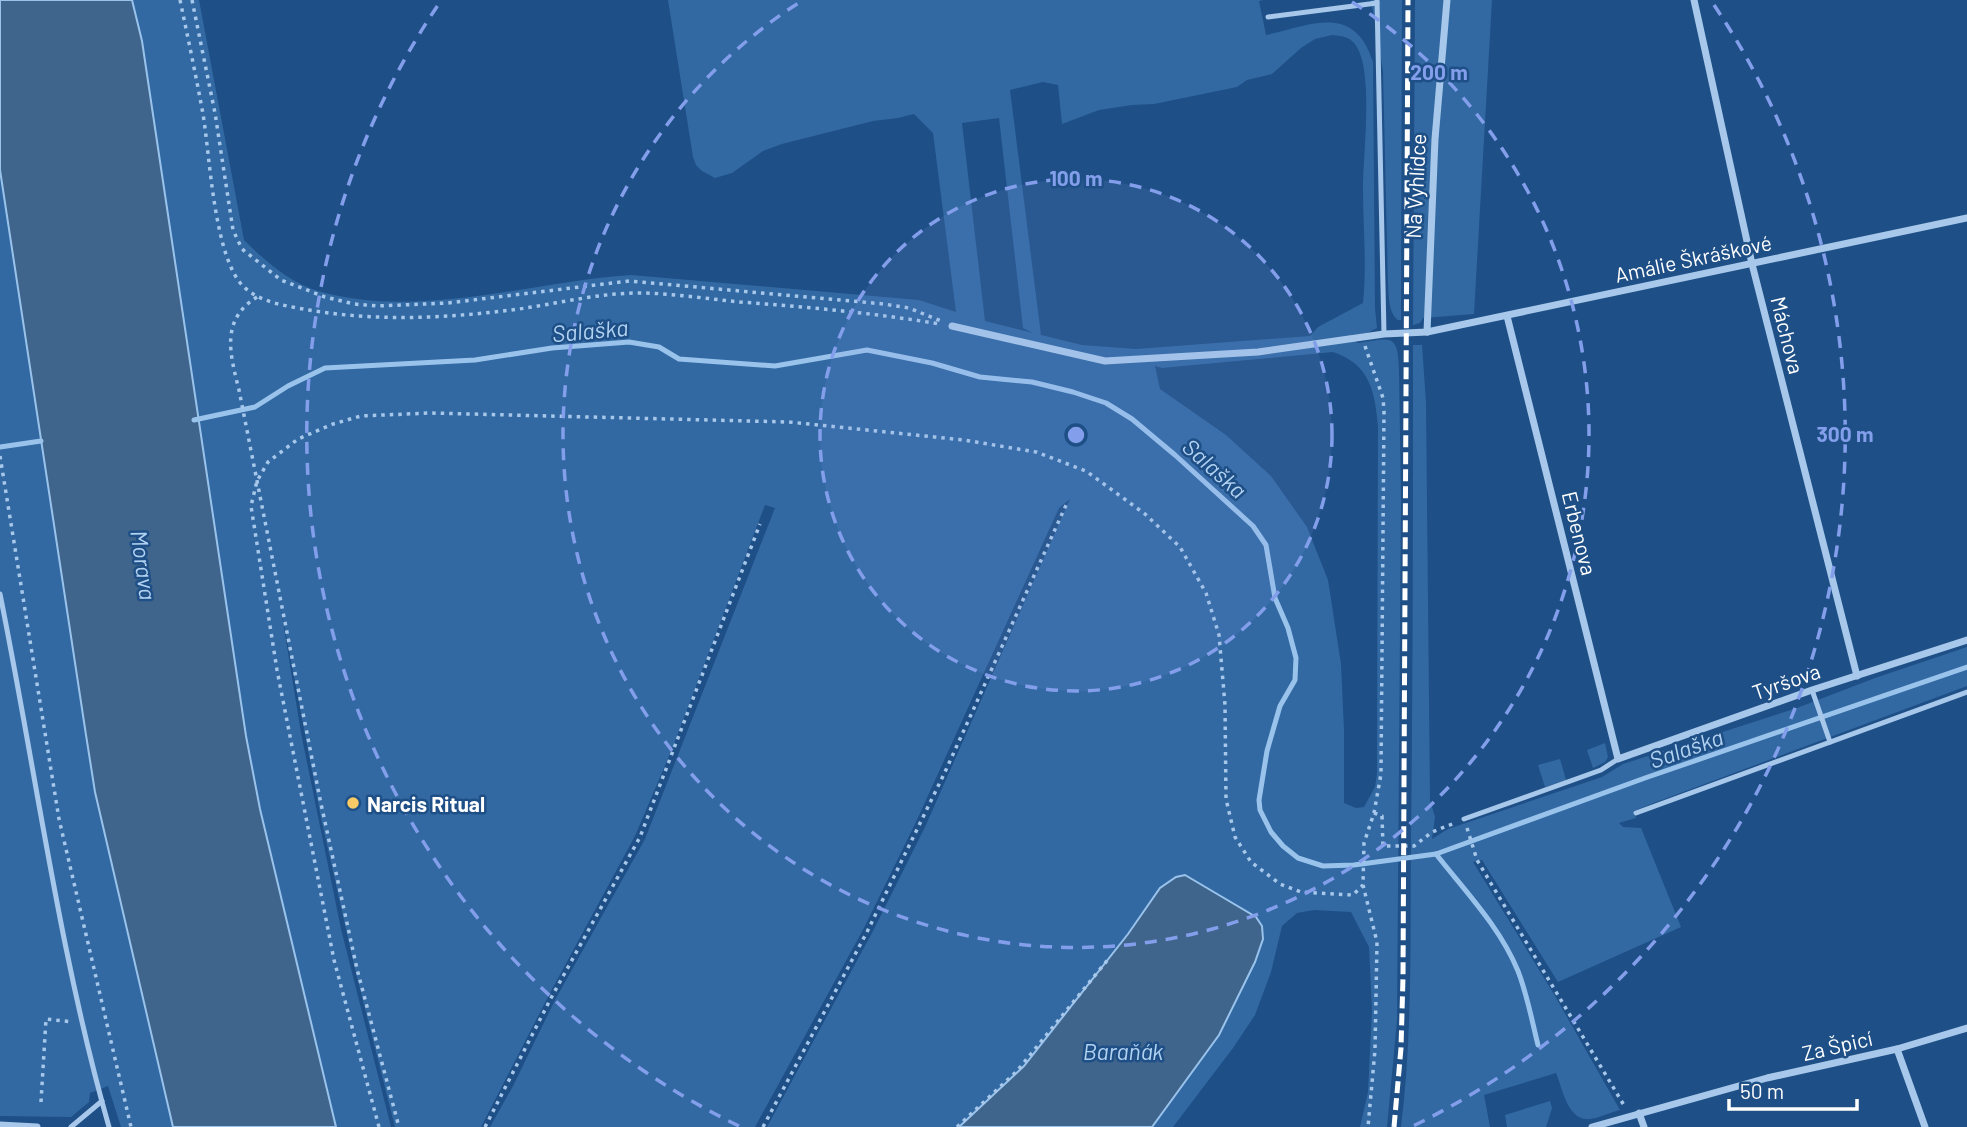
<svg xmlns="http://www.w3.org/2000/svg" width="1967" height="1127" font-family="Barlow,sans-serif">
<style>
.green{fill:#3269a3;fill-rule:evenodd}
.water{fill:#40658c;stroke:#9ac3ec;stroke-width:2}
.lines{fill:none;stroke-linecap:round;stroke-linejoin:round}
.stream{stroke:#9ac3ec;stroke-width:5}
.path{stroke:#a7c8ea;stroke-width:3.5;stroke-dasharray:3.5 5;stroke-linecap:butt}
.lane{stroke:#a7c8ea;stroke-width:5}
.street{stroke:#a7c8ea;stroke-width:7}
.rail{stroke:#fff;stroke-width:5;stroke-dasharray:12 5;stroke-linecap:butt}
.ring{fill:none;stroke:#839eea;stroke-width:3.5;stroke-dasharray:12 9}
.poi-dot{fill:#f9ca66;stroke:#1e4f86;stroke-width:2.5}
.labels{text-anchor:middle;dominant-baseline:central;stroke-width:5;stroke-linejoin:round;paint-order:stroke}
.street-label{font-size:21px;fill:#fff;stroke:#1e4f86}
.poi-label{font-size:21px;font-weight:bold;fill:#fff;stroke:#1e4f86;text-anchor:start}
.water-label{font-size:23px;font-style:italic;fill:#b2d2f2;stroke:#1e4f86}
.centre{fill:#839eea;stroke:#1e4f86;stroke-width:3.5}
.ring-label{font-size:21px;text-anchor:middle;font-weight:bold;fill:#839eea;stroke:#1e4f86;stroke-width:5;stroke-linejoin:round;paint-order:stroke}
</style>
<rect width="100%" height="100%" fill="#1e4f86"/>
<g class="green">
<path d="M132 0H199L244 240C264 260 290 283 318 291 420 320 528 282 631 275L919 300 956 312 933 133 914 114 898 118 873 121 782 144 763 151 732 173 715 178 702 171 696 165 693 157 668 0H1264L1259 1 1266 35C1312 25 1354 3 1373 62L1375 308 1377 328 1367 333 1352 335 1357 343C1390 339 1398 331 1399 370L1401 503 1397 1020 1387 1127H1360L1368 1092 1372 1010 1369 947 1351 912 1314 910 1297 913 1282 926 1271 972 1255 1015 1233 1048 1173 1127H1152L1219 1035 1255 962 1263 939 1160 888 1128 934 1024 1066 959 1127H767L873 931 925 827 1070 499 1059 508 916 822 864 928 755 1127H490L513 1086 555 1000 645 839 775 508 765 505 672 749 635 836 550 993 481 1127H395L354 965 321 818 280 603 301 733 341 929 391 1127H336L260 809 246 736 142 41ZM1332 35C1344 36 1352 37 1358 49 1373 78 1363 155 1363 189 1363 227 1367 264 1363 303L1318 327 1310 336 1136 349 1082 345 1041 335 1010 90 1043 82 1058 85 1062 124 1099 110 1132 105 1154 104 1237 87 1247 80 1272 74 1301 48 1315 39ZM999 118 1023 328 1033 333 985 321 962 123ZM1333 352C1370 364 1375 392 1378 427L1377 774 1375 787 1364 807 1356 808 1344 803V730L1341 664 1328 580 1307 527 1271 476 1226 435 1160 389 1155 366 1162 368Z"/>
<path d="M1371 0H1402L1401 307V320H1398C1388 312 1389 296 1388 284L1383 71Z"/>
<path d="M1415 0H1492L1474 314 1423 318 1420 323 1413 325Z"/>
<path d="M0 169 95 792 173 1127H121L108 1086 90 1093 89 1102 71 1117 0 1116Z"/>
<path d="M1413 345H1422L1426 402 1430 800 1435 817 1432 839 1448 829 1602 777 1623 764 1797 708 1875 678 1967 647V686L1651 804 1634 811 1636 818 1619 823 1623 827 1641 828 1681 927 1558 982 1482 860 1473 862 1555 996 1620 1110C1610 1112 1596 1120 1586 1119 1567 1118 1562 1087 1556 1073L1484 1095 1490 1127H1401C1413 1031 1410 933 1411 837 1413 673 1413 509 1413 345Z"/>
<path d="M1605 743 1608 757 1605 762 1593 768 1587 750Z"/>
<path d="M1560 759 1566 780 1545 787 1538 765Z"/>
<path d="M1550 1101 1552 1108 1546 1127H1507L1505 1115Z"/>
</g>
<g class="water">
<path d="M0 0H132L142 41 246 736 260 809 336 1127H173L95 792 86 735 0 170Z"/>
<path d="M1185 875 1256 917 1262 926 1263 939 1255 962 1219 1035 1152 1127H959L1024 1066 1128 934 1160 888 1176 877Z"/>
</g>
<g class="lines">
<g class="stream">
<path d="M194 420 255 407 288 386 325 368 475 360 552 348 629 342 659 347 679 359 775 366 867 350 932 363 980 377 1032 382 1073 392 1106 403 1132 419 1175 455 1253 526 1266 545 1275 598 1288 628 1296 658 1295 680 1280 706 1267 751 1259 800 1260 810 1271 832 1283 846 1298 858 1323 866 1354 865 1436 854 1645 778 1967 667"/>
<path d="M0 447 41 441"/>
<path d="M1436 854C1465 891 1500 927 1518 971 1527 994 1532 1021 1538 1045"/>
</g>
<g class="path">
<path d="M180 0C188 38 196 76 203 114 210 156 214 259 244 287 261 303 287 306 309 310 378 322 450 318 519 309 561 303 603 292 645 293 677 294 709 299 740 302 807 307 874 313 940 324"/>
<path d="M192 0 215 113 233 230 242 249 281 280 325 297 354 304 377 306 448 303 629 281 884 304 909 308 941 321"/>
<path d="M257 297C220 320 230 354 239 390L320 799 357 969 399 1127"/>
<path d="M1365 346 1383 398 1384 411 1381 774 1374 813 1364 843 1363 885 1377 942 1375 1050 1368 1127"/>
<path d="M0 456 59 819 131 1127"/>
<path d="M1374 813 1382 816 1383 846H1414L1432 832 1455 823"/>
<path d="M1467 828 1477 860 1625 1107"/>
<path d="M41 1102 46 1019 73 1022"/>
<path d="M379 1127 334 960 277 670 251 506 257 481 268 462 298 439 333 424 361 416 430 413 789 422 964 440 1036 452 1086 471 1145 514 1180 547 1206 593 1219 635 1225 705 1226 799 1235 837 1251 862 1280 884 1301 892 1353 895 1363 885"/>
<path d="M485 1127 551 998 640 837 760 524"/>
<path d="M763 1127 867 932 945 772 1067 503"/>
<path d="M957 1127 1017 1071 1110 957"/>
</g>
<g class="lane">
<path d="M1377 0 1384 334"/>
<path d="M1268 17 1377 3"/>
<path d="M0 594C36 772 59 952 109 1127"/>
<path d="M1812 690 1830 742"/>
<path d="M1636 813 1967 692"/>
<path d="M1464 819 1601 770 1618 759"/>
<path d="M71 1127 102 1101"/>
</g>
<g class="street">
<path d="M1694 0 1752 264 1857 676"/>
<path d="M1507 316 1618 759 1812 690 1967 640"/>
<path d="M952 326 1105 361 1258 352 1384 334 1427 332 1967 218"/>
<path d="M1427 332 1435 139 1447 0"/>
<path d="M1897 1049 1925 1127"/>
<path d="M1639 1113 1644 1127"/>
<path d="M0 1125 37 1127"/>
<path d="M1592 1127 1767 1078 1897 1049 1967 1028"/>
</g>
<path class="rail" d="M1394 1127 1401 1048 1403 977 1408 0"/>
</g>
<circle cx="1076" cy="435" r="256" fill="#839eea" fill-opacity=".12"/>
<g class="ring">
<circle cx="1076" cy="435" r="256"/>
<path d="M1352 2A513 513 0 1 1 800 2"/>
<path d="M739 1126A769 769 0 0 1 438 5M1714 5A769 769 0 0 1 1413 1126"/>
</g>
<circle class="poi-dot" cx="353" cy="803" r="7"/>
<g class="labels">
<g class="street-label">
<text transform="translate(1415 186) rotate(-87)">Na Vyhlídce</text>
<text transform="translate(1693 258) rotate(-12)">Amálie Škráškové</text>
<text transform="translate(1788 335) rotate(76)">Máchova</text>
<text transform="translate(1580 533) rotate(76)">Erbenova</text>
<text transform="translate(1786 681) rotate(-19)">Tyršova</text>
<text transform="translate(1837 1045) rotate(-13)">Za Špicí</text>
</g>
<g class="poi-label">
<text x="367" y="803">Narcis Ritual</text>
</g>
<g class="water-label">
<text transform="translate(590 330) rotate(-5)">Salaška</text>
<text transform="translate(1215 468) rotate(42)">Salaška</text>
<text transform="translate(144 565) rotate(82)">Morava</text>
<text transform="translate(1686 748) rotate(-19)">Salaška</text>
<text x="1123" y="1051">Baraňák</text>
</g>
</g>
<circle cx="1076" cy="435" r="10" class="centre"/>
<g class="ring-label">
<text x="1439" y="80">200 m</text>
<text x="1076" y="186">100 m</text>
<text x="1845" y="442">300 m</text>
</g>
<path d="M1729 1099v10h128v-10" fill="none" stroke="#ffffff" stroke-width="3.5"/>
<text x="1740" y="1099" font-size="21" fill="#ffffff" stroke="#1e4f86" stroke-width="5" paint-order="stroke">50 m</text>
</svg>
